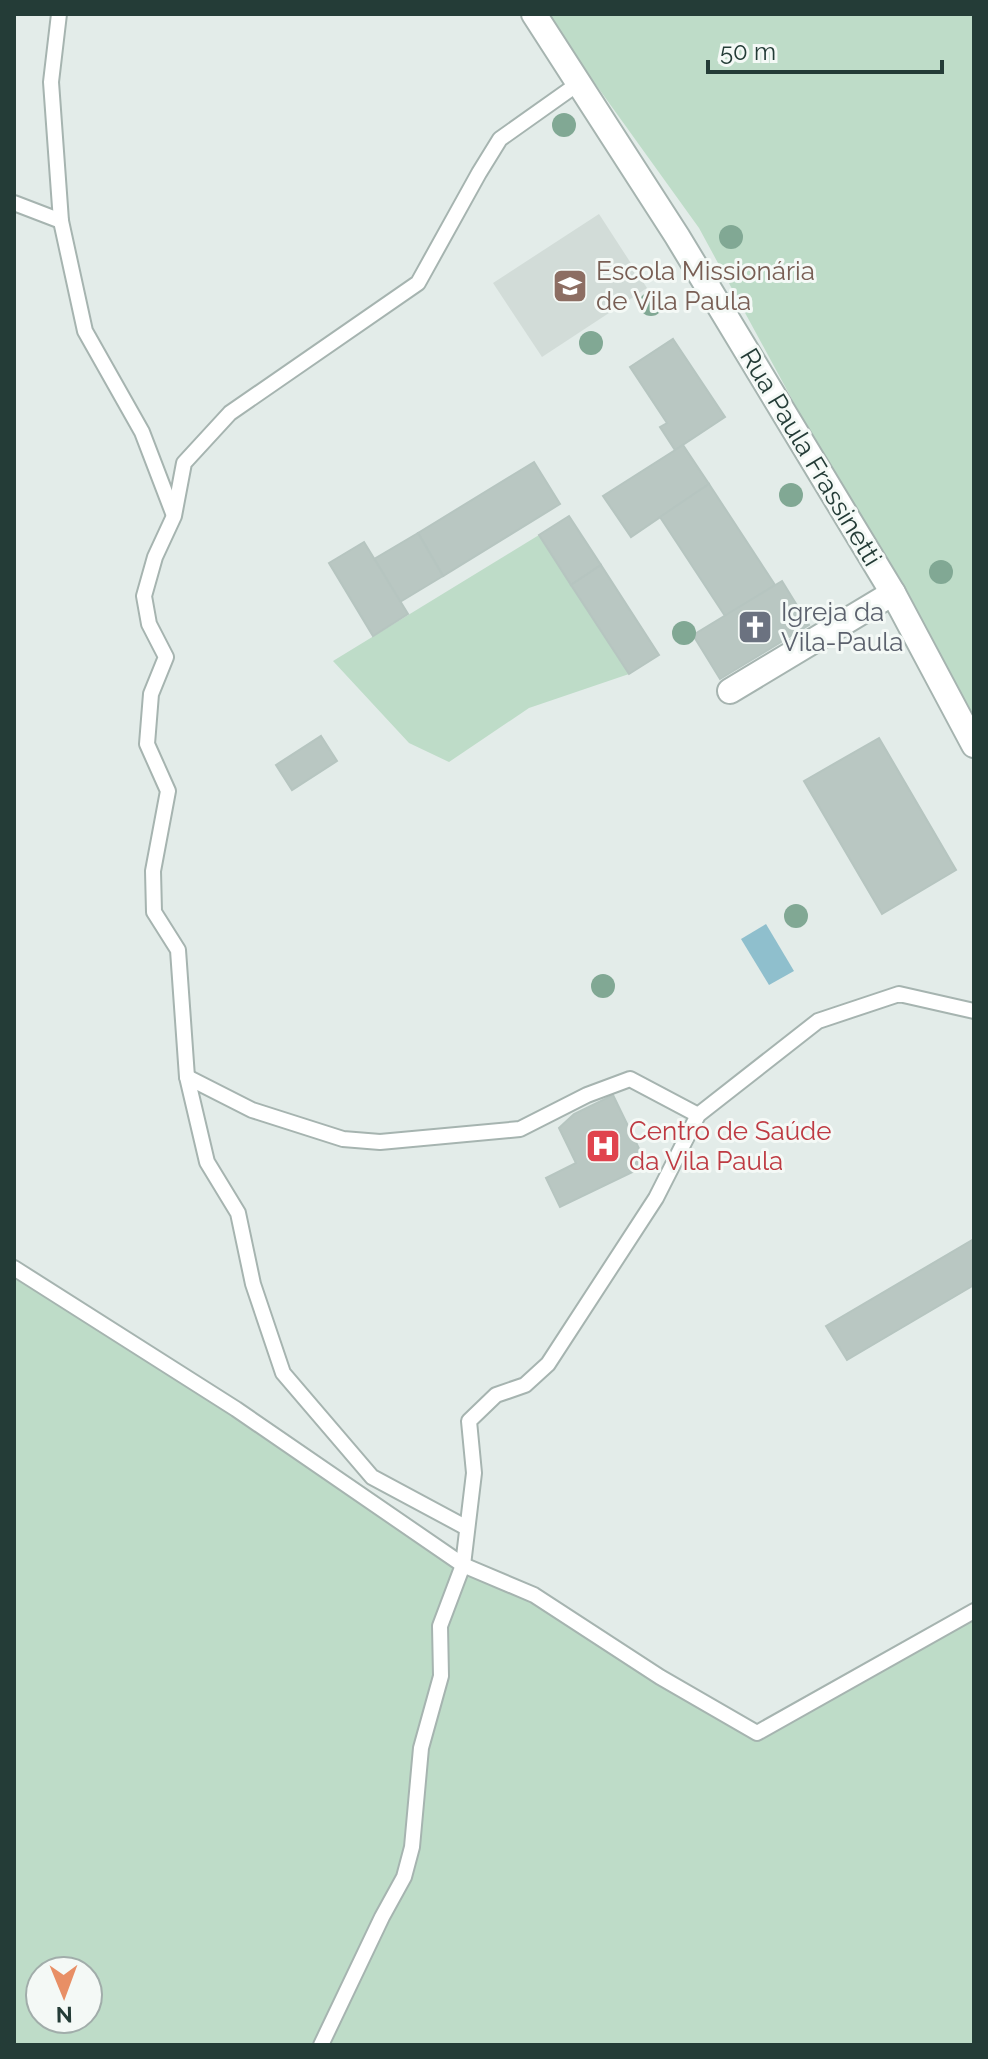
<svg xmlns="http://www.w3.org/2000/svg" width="988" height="2059" font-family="Raleway,sans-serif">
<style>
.built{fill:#d2dcd8}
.green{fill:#bedcc8;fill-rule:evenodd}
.water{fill:#8fbfcd}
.building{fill:#b9c7c2;stroke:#b6c5c0;stroke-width:2}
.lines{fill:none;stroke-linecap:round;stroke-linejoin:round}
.service-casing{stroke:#a6b4b0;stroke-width:18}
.minor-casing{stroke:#a6b4b0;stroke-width:28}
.service{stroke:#fff;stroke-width:14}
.minor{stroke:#fff;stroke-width:24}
.tree{fill:#81a894}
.labels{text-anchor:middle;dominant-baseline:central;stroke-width:6;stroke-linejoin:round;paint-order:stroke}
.education-label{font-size:26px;fill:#785e54;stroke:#f4f9f6;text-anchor:start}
.street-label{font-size:26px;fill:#243c37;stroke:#f4f9f6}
.worship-label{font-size:26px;fill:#5b616d;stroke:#f4f9f6;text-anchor:start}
.health-label{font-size:26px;fill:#be3a42;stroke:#f4f9f6;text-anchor:start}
</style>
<rect width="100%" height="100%" fill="#e3ece9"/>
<path class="built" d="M599 214 647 288 542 357 493 283Z"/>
<g class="green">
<path d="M545 14H974V728L896 591 699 228Z"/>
<path d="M539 535 629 674 529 708 449 762 409 743 333 661Z"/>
<path d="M14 1268 463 1565 534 1595 757 1733 974 1611V2045H14ZM40 1971H88V2019H40Z"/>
</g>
<path class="water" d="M766 924 794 971 769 985 741 939Z"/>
<g class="building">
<path d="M673 339 725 417 675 450 660 427 667 423 630 367Z"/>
<path d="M683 445 709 484 631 537 603 496Z"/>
<path d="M534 462 560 504 443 576 418 533Z"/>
<path d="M709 484 775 585 725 616 660 517Z"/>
<path d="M569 516 601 565 571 585 539 535Z"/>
<path d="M418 533 443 576 400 602 374 559Z"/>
<path d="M364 542 408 614 373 636 329 563Z"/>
<path d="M601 565 659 655 629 674 571 585Z"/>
<path d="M782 581 809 625 720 679 693 635Z"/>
<path d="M321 736 337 761 292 790 276 765Z"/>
<path d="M879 738 956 870 882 914 804 781Z"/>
<path d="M613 1095 647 1165 560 1207 546 1178 576 1163 559 1128 574 1114Z"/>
<path d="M974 1239V1285L847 1360 826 1326Z"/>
</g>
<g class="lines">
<g class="service-casing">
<g id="service">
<path d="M59 14 51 82 61 221 85 331 142 432 173 513"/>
<path d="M14 203 61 221"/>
<path d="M187 1077 252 1110 343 1139 380 1142 520 1129 587 1095 630 1079 698 1115"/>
<path d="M14 1268 236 1409 463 1565 534 1595 660 1677 757 1733 974 1611"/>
<path d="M467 1528 372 1477 283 1373 253 1284 238 1213 207 1162 187 1077 178 950 154 912 153 871 168 791 147 744 151 694 166 657 149 624 144 596 155 557 174 516 184 463 230 413 418 283 479 173 500 139 579 83"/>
<path d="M321 2045 382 1917 404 1877 412 1847 421 1748 441 1676 440 1626 463 1565 474 1473 469 1421 496 1395 525 1385 548 1364 656 1198 698 1115 818 1021 899 994 974 1011"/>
</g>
</g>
<g class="minor-casing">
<g id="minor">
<path d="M534 14 677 236 893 593 974 745"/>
<path d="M730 691 893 593"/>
</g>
</g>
<use href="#service" class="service"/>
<use href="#minor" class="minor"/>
</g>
<g class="tree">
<circle cx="564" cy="125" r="12"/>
<circle cx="731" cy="237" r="12"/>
<circle cx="651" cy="304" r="12"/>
<circle cx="591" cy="343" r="12"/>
<circle cx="791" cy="495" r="12"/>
<circle cx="941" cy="572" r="12"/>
<circle cx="684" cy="633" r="12"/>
<circle cx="796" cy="916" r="12"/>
<circle cx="603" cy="986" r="12"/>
</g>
<defs>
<g id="school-square" transform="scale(1.8)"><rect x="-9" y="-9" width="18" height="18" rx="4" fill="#8d6e63" stroke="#f4f9f6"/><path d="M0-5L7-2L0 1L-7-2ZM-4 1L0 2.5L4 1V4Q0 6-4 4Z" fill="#fff"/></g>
<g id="church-square" transform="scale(1.8)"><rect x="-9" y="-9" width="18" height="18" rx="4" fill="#6b7280" stroke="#f4f9f6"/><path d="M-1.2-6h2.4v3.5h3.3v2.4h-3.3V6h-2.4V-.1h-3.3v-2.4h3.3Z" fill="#fff"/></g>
<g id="hospital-square" transform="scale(1.8)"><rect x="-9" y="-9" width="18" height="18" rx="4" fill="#e0444e" stroke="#f4f9f6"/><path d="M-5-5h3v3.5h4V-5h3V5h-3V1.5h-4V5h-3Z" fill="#fff"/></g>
</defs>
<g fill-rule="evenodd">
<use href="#school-square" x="570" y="286"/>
<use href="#church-square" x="755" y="627"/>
<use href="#hospital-square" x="603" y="1146"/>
</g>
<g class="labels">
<g class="education-label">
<text x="596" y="271">Escola Missionária<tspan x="596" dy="30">de Vila Paula</tspan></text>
</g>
<g class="street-label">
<text transform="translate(811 457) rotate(59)">Rua Paula Frassinetti</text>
</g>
<g class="worship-label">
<text x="781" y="612">Igreja da<tspan x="781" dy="30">Vila-Paula</tspan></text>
</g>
<g class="health-label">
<text x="629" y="1131">Centro de Saúde<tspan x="629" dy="30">da Vila Paula</tspan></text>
</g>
</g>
<rect width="988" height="2059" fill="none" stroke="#243c37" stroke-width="32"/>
<g transform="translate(64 1995) rotate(179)"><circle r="38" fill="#f4f9f6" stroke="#a1adaa" stroke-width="2"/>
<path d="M0-6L14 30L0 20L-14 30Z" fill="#e88f65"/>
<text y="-12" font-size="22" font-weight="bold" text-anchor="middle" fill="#243c37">N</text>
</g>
<path d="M708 60v12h234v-12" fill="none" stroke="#243c37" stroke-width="4"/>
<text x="720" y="60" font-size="24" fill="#243c37" stroke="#f4f9f6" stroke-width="6" paint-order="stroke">50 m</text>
</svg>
